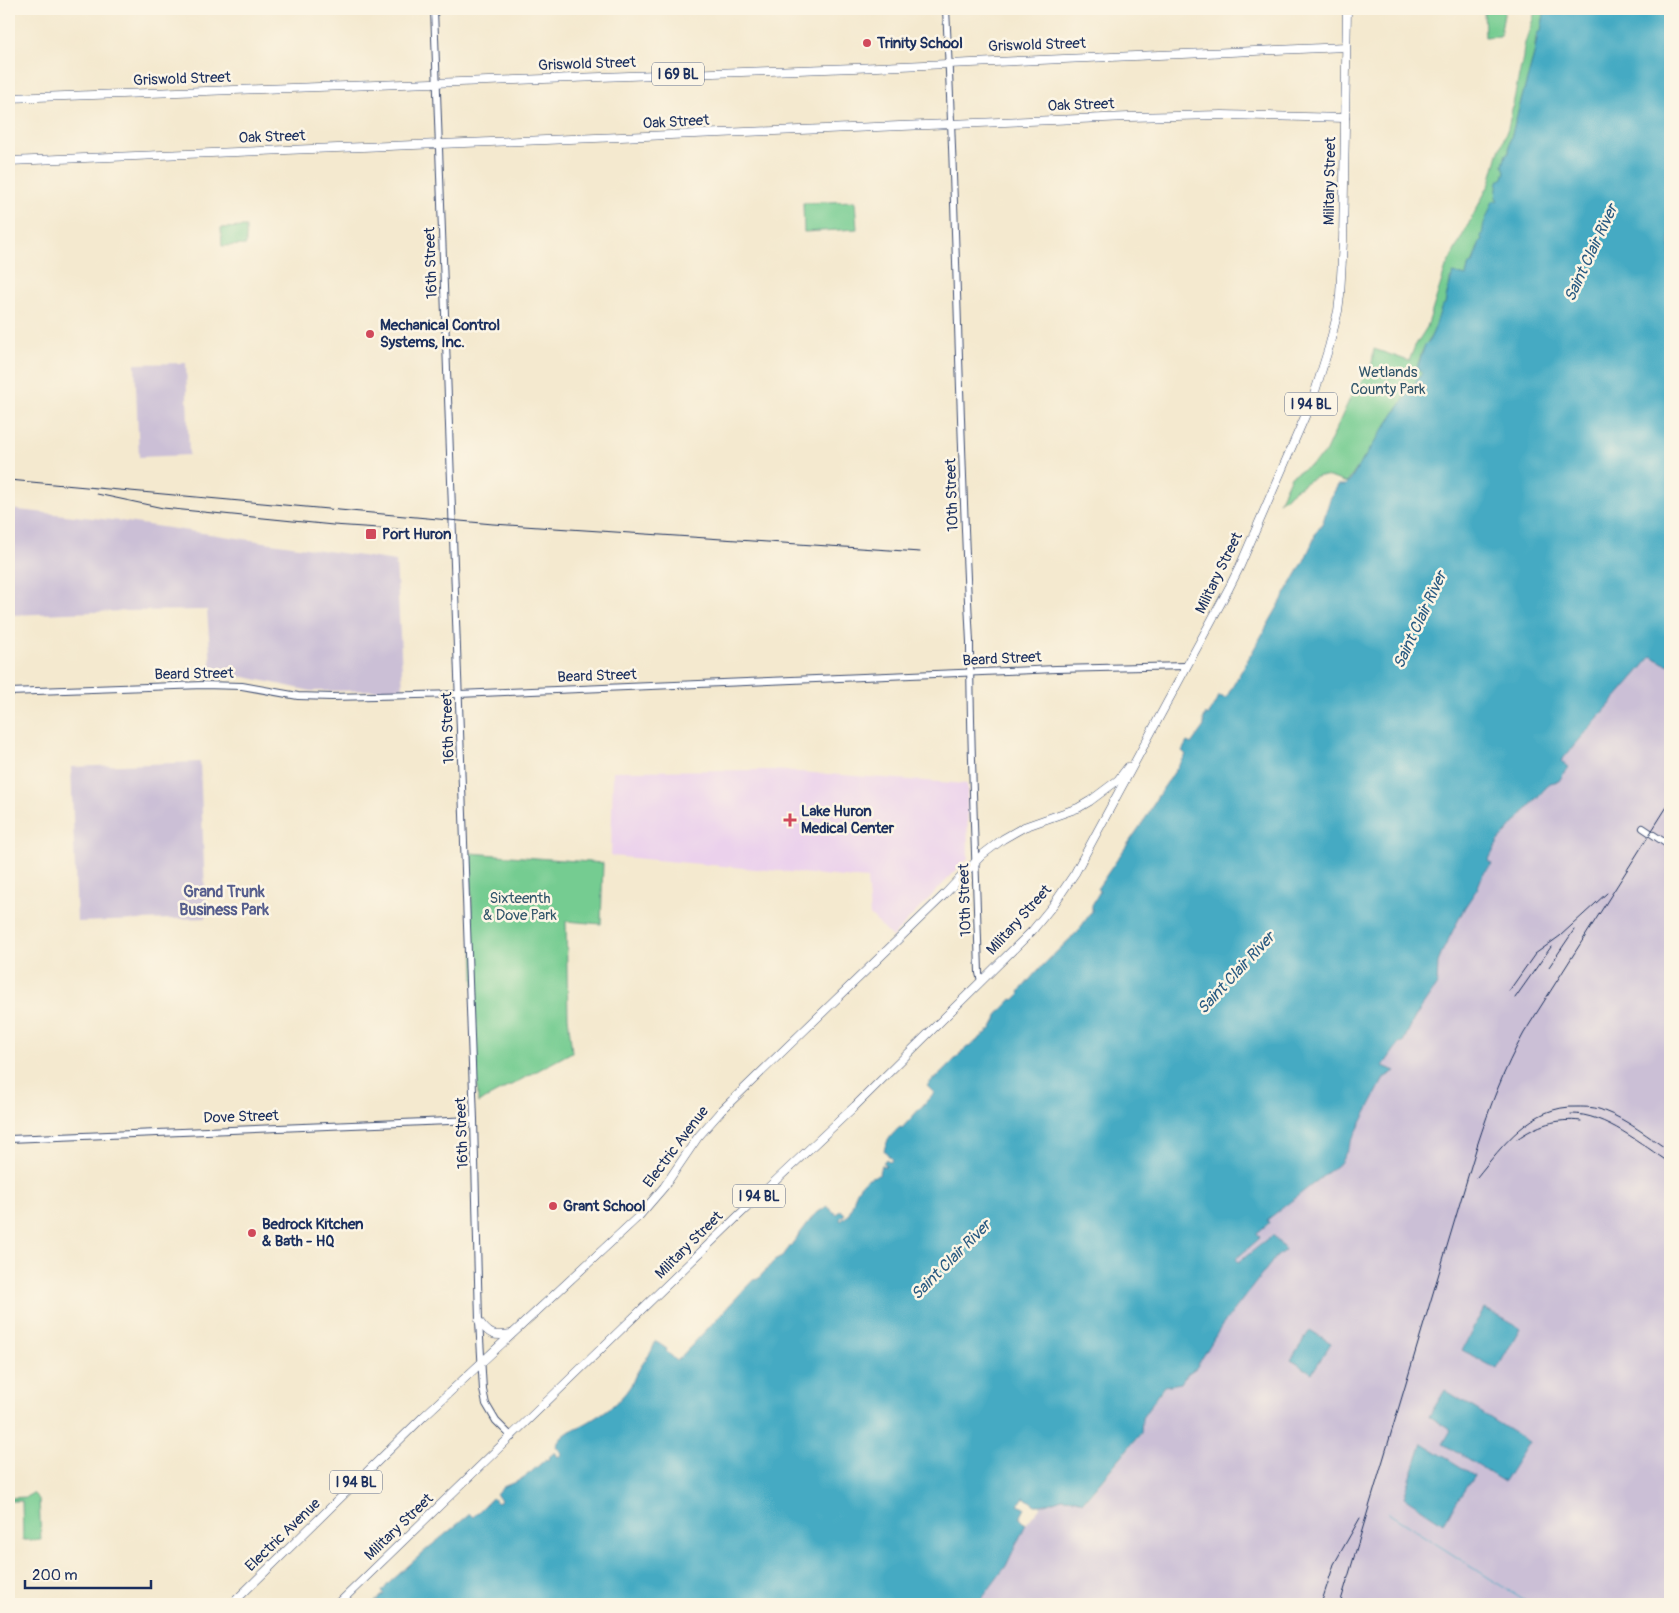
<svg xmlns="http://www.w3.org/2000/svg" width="1679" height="1613" font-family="Pangolin,sans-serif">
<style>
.built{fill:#ebd1ec}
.industrial{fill:#cbbfd6}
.green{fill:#75cc91;stroke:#487e78}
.water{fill:#44aac3;stroke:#306c90}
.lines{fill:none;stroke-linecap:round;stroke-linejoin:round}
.stream{stroke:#44aac3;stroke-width:1}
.minor-casing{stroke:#3c4b6f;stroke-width:8}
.major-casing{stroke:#3c4b6f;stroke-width:9}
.minor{stroke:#fff;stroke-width:6}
.major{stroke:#fff;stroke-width:8}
.rail{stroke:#1b2f5e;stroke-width:1}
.poi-dot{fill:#d1495b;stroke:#fcf5e5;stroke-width:2}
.labels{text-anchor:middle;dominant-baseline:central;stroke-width:5;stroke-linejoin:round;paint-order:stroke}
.shield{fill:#fcf5e5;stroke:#5e6a86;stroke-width:1}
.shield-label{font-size:14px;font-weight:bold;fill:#1b2f5e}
.poi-label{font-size:15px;font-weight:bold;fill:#1b2f5e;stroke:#fcf5e5;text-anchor:start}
.street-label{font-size:15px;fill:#1b2f5e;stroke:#fcf5e5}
.park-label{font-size:15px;fill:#32566b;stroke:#fcf5e5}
.water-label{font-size:16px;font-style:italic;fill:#295a81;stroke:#fcf5e5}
.neighbourhood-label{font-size:16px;font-weight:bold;fill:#565e8d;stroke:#fcf5e5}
</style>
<rect width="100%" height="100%" fill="#fcf5e5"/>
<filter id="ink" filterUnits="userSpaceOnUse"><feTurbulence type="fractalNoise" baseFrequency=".02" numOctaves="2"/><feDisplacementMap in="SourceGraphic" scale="10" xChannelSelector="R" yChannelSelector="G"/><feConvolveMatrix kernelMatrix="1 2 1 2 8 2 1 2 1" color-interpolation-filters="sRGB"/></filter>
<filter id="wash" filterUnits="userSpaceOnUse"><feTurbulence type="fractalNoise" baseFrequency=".0096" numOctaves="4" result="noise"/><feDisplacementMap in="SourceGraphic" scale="20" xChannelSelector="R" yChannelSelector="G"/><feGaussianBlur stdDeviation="1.12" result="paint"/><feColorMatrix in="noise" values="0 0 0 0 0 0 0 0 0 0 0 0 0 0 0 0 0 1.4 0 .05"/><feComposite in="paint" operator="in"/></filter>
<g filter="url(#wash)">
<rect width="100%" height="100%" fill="#f4e9cf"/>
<path class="built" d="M772 770 967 784 968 858 892 937 870 915 867 879 611 856 613 771Z"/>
<g class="industrial">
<path d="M186 363 189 455 139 457 135 364Z"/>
<path d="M9 509 120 521 396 561 403 690 311 691 245 677H212L207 610 123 611 9 615Z"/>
<path d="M1652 656 1663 663 1670 665V1604H978L1006 1566 1026 1524 1042 1505 1062 1498 1077 1499 1084 1502 1141 1434 1142 1418 1165 1386 1181 1383 1187 1374 1196 1368 1221 1327 1275 1258 1285 1250 1273 1235 1239 1262 1236 1259 1260 1238 1256 1233 1269 1224 1267 1220 1341 1162 1384 1078 1394 1071 1383 1066 1400 1042 1402 1043 1438 967 1441 954 1465 907 1477 889 1483 874 1491 864 1488 862 1498 842 1541 794 1550 783 1561 761Z"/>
<path d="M200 762 206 918 77 922 71 767Z"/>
</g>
<g class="green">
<path d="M1484 9H1505L1500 36 1485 37Z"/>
<path d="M1535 9H1545L1541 31 1536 37 1534 55 1510 141 1509 153 1506 155 1503 166 1505 171 1498 200 1490 210 1484 226 1482 240 1480 241 1472 264H1469L1466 276 1452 277 1450 279C1450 285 1446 297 1445 304L1442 306C1439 320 1434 333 1426 344 1422 349 1419 361 1417 368L1423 372 1347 483C1339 481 1328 475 1320 476 1308 478 1289 495 1279 502L1291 476 1312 464 1325 453 1352 394 1355 393 1372 363 1374 349 1409 361 1415 346 1427 327 1446 267 1490 183 1498 154 1508 128 1523 57C1523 40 1533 26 1535 9Z"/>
<path d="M855 201 857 229 804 232 803 203Z"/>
<path d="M246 227V245L222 246 221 228Z"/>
<path d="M470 853 603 863 601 924 566 921 568 1017 572 1052 478 1103Z"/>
<path d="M33 1493 39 1499 41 1540H23L22 1501H9V1498L26 1497Z"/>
</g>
<g class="water">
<path d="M1545 9H1670V665L1663 663 1652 656 1561 761 1568 767 1559 781 1550 783 1498 842 1488 861 1492 864 1483 874 1477 889 1465 907 1441 954 1438 963 1437 985 1415 1017 1402 1044 1400 1042 1383 1066 1395 1071 1384 1078 1341 1162 1267 1220 1269 1223 1257 1233 1260 1238 1236 1259 1239 1262 1273 1235 1285 1250 1275 1258 1221 1327 1196 1368 1187 1374 1181 1383 1164 1386 1142 1418 1141 1433 1083 1502 1077 1499 1062 1498 1042 1505H1035L1024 1497 1018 1505 1025 1508 1020 1518 1026 1524 1006 1566 978 1604H372L384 1594 382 1592 388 1584 427 1549 470 1514 473 1517 492 1498 498 1503 501 1500 496 1495 503 1487 518 1481 530 1473 546 1459 548 1460 550 1458 549 1457 555 1452 558 1457 562 1454 556 1446C563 1431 577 1429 590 1421 603 1413 620 1402 629 1388 633 1383 634 1376 638 1371 644 1360 653 1353 655 1341L667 1349 666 1351 677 1361 753 1280 758 1279 774 1261 782 1257 814 1215 827 1206 836 1214 841 1210 845 1214 840 1219 841 1221C844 1218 847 1217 849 1213 856 1199 853 1188 869 1178 873 1176 877 1176 880 1174L879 1173 881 1165 884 1167 886 1166 883 1163 886 1159 890 1162 892 1160 884 1150C887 1140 892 1134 900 1127L902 1128 934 1093 927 1086 933 1079H935L967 1047H969L991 1029 996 1020 997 1015 1012 999 1014 1000 1020 994 1019 992 1037 971 1078 931 1092 911V905L1100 891 1097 889 1147 816 1157 797 1186 755 1182 751 1187 742 1191 744 1204 726V722L1203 720 1206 714 1208 716 1219 696 1226 698 1304 561 1314 539 1315 533 1323 522 1330 499 1338 485H1345L1350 481 1368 452 1422 373 1417 368 1425 345 1429 341 1434 330 1442 306 1445 304C1447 293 1450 283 1453 273L1466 276 1469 264 1473 263 1480 241 1482 240 1481 237C1484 232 1482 226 1485 221 1488 215 1490 208 1493 201L1498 200 1496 198 1498 181 1503 178 1505 171 1503 166 1506 154 1509 153 1510 141 1534 55 1538 32 1541 31Z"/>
<path d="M1484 1308 1520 1328 1497 1369 1462 1350Z"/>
<path d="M1310 1330 1331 1343 1312 1373 1291 1360Z"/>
<path d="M1445 1390 1529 1442 1504 1482 1443 1444 1451 1430 1429 1416Z"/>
<path d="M1422 1443 1474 1475 1443 1523 1404 1497Z"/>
</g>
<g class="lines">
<g class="stream">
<path d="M1388 1513 1528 1603"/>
<path d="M1669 1604 1670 1603"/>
</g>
</g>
</g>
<g filter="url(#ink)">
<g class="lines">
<g class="minor-casing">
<g id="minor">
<path d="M434 9 474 1120 479 1321 483 1390 486 1404 496 1421 512 1437"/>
<path d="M946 9C957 219 959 431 970 642 970 752 976 862 979 973L981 981"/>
<path d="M9 692 203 685 242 686 298 696 332 697 459 694 1056 669 1187 666"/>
<path d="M1643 828 1670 846"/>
<path d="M9 1139 474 1120"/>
</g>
</g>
<g class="major-casing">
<g id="major">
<path d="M9 98 854 68 1346 47"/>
<path d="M9 161 1129 117 1222 115 1345 118"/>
<path d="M479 1321C489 1335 494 1337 511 1334"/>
<path d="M232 1604 423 1417 639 1216 664 1187 698 1137 721 1111 944 895 982 855 1003 839 1024 827 1078 808 1090 801 1118 780 1128 767"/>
<path d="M338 1604 738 1216 855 1106 1032 931 1054 904 1075 873 1229 588 1240 566 1313 398 1329 347 1338 311 1340 295 1343 241 1347 9"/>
</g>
</g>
<use href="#minor" class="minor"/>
<use href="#major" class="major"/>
<g class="rail">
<path d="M9 480 493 524 920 552"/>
<path d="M97 494 163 508 333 525 409 530"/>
<path d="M1549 967 1574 930"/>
<path d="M1509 991 1535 954 1560 936 1607 893"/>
<path d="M1515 998 1551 947"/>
<path d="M1571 1114C1605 1113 1642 1145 1670 1163"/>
<path d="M1517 1139C1537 1125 1557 1118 1581 1121"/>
<path d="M1477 1177C1503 1145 1532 1105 1577 1107 1586 1107 1596 1107 1604 1111 1626 1119 1650 1138 1670 1151"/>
<path d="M1321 1604 1334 1564 1360 1518"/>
<path d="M1340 1604 1477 1146C1490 1106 1504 1069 1524 1033L1670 802"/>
</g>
</g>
</g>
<g class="poi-dot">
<circle cx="867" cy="43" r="5"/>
<circle cx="370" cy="334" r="5"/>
<rect x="365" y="528" width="12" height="12" rx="2.5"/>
<path d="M787.5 812.5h5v5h5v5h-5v5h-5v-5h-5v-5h5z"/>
<circle cx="553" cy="1206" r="5"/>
<circle cx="252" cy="1233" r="5"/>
</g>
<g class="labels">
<g class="shield">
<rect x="652" y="62.5" width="52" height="23" rx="4"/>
<rect x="1285" y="392.5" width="52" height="23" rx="4"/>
<rect x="733" y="1184.5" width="52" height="23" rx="4"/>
<rect x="330" y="1470.5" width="52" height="23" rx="4"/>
</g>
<g class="shield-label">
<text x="678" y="74">I 69 BL</text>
<text x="1311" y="404">I 94 BL</text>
<text x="759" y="1196">I 94 BL</text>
<text x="356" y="1482">I 94 BL</text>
</g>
<g class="poi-label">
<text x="877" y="43">Trinity School</text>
<text x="380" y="325">Mechanical Control<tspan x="380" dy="17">Systems, Inc.</tspan></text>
<text x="382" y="534">Port Huron</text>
<text x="801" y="811">Lake Huron<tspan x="801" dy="17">Medical Center</tspan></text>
<text x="563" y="1206">Grant School</text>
<text x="262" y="1224">Bedrock Kitchen<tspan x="262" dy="17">&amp; Bath - HQ</tspan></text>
</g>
<g class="street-label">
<text transform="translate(1037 45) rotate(-2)">Griswold Street</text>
<text transform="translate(587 64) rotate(-2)">Griswold Street</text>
<text transform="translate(182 79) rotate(-2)">Griswold Street</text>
<text transform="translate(1081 105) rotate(-2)">Oak Street</text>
<text transform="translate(676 122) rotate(-3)">Oak Street</text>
<text transform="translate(272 137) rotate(-2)">Oak Street</text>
<text transform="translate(1330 181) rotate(-89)">Military Street</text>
<text transform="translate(431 263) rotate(-92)">16th Street</text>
<text transform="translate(952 495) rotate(-92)">10th Street</text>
<text transform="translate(1219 573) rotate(-64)">Military Street</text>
<text transform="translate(1002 659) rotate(-3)">Beard Street</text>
<text transform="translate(194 674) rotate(-1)">Beard Street</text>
<text transform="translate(597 676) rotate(-2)">Beard Street</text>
<text transform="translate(448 728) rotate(-92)">16th Street</text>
<text transform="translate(965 900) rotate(-92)">10th Street</text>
<text transform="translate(1019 920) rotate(-48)">Military Street</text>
<text transform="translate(241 1117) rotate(-2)">Dove Street</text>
<text transform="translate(462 1133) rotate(-92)">16th Street</text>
<text transform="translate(676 1147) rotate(-53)">Electric Avenue</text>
<text transform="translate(689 1245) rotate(-45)">Military Street</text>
<text transform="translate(399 1527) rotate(-44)">Military Street</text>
<text transform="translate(283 1535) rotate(-44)">Electric Avenue</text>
</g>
<g class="park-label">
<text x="1388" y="372">Wetlands<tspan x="1388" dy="17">County Park</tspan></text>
<text x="520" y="898">Sixteenth<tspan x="520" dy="17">&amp; Dove Park</tspan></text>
</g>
<g class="water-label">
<text transform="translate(1591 253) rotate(-65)">Saint Clair River</text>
<text transform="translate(1420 620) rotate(-65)">Saint Clair River</text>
<text transform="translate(1236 973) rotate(-47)">Saint Clair River</text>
<text transform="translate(951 1260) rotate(-45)">Saint Clair River</text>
</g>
<g class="neighbourhood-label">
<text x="224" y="892">Grand Trunk<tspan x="224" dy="18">Business Park</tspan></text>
</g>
</g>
<rect width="1679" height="1613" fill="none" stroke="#fcf5e5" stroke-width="30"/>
<path d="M25 1580v8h126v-8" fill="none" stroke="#1b2f5e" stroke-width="2.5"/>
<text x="32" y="1580" font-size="15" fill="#1b2f5e" stroke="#fcf5e5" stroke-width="4" paint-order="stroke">200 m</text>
</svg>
